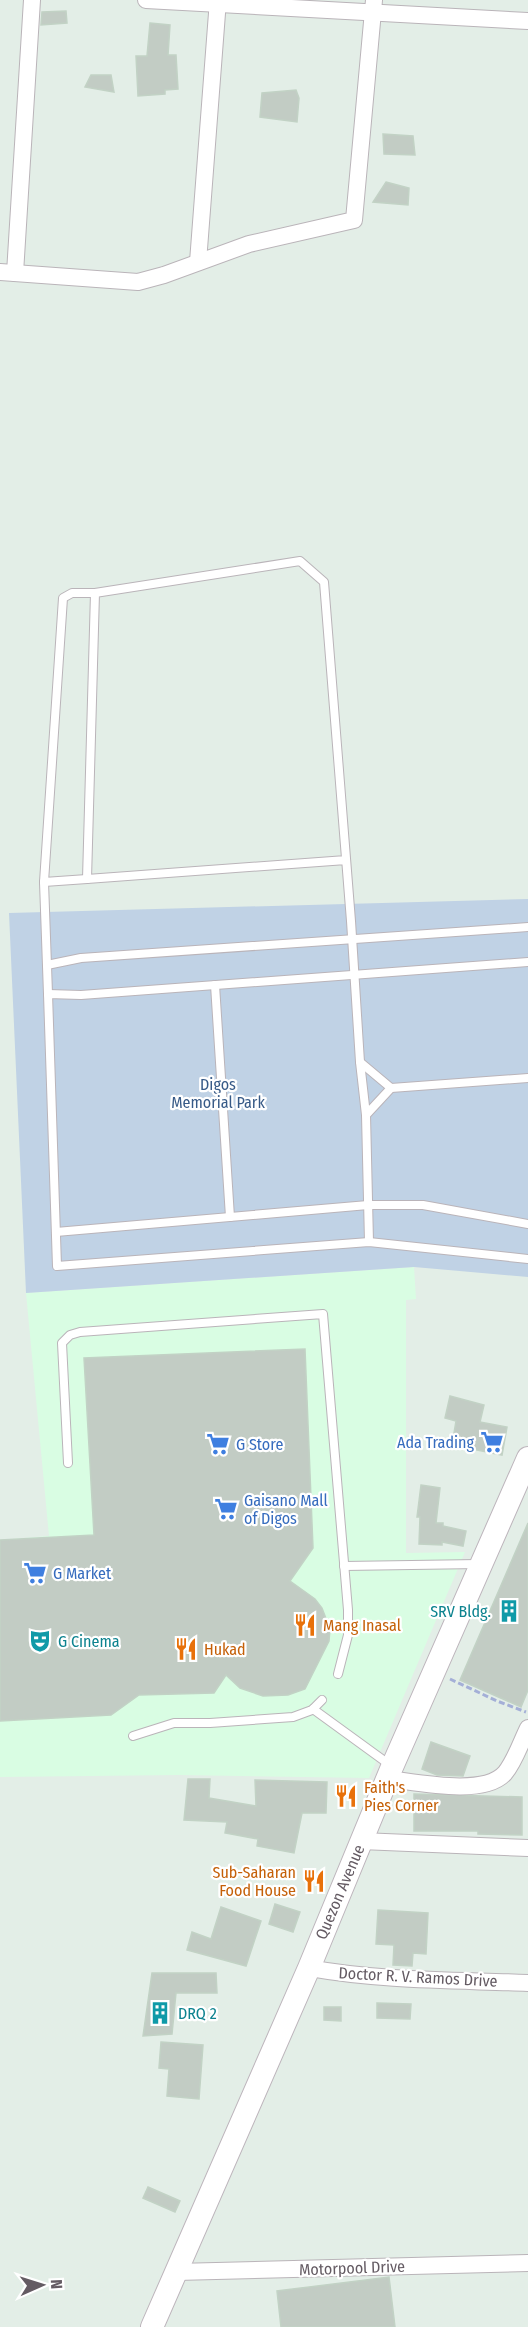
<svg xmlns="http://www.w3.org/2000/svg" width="528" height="2327" font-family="'Fira Sans Condensed',sans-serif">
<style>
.commercial{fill:#d9fde3}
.green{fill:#c0d2e5}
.building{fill:#c2ccc4;stroke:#c2d2c5;stroke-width:1.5}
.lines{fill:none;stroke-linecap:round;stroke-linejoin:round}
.service-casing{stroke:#bab4b9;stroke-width:10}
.minor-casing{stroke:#bab4b9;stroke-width:18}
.secondary-casing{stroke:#bdb5bc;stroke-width:24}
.path{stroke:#a4afd7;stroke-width:3;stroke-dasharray:6 3;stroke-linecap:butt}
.service{stroke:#fff;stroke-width:8}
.minor{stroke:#fff;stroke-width:16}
.secondary{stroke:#fff;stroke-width:22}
.labels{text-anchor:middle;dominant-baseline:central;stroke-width:4.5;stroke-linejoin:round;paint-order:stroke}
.park-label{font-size:16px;fill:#375a87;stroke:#fff}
.shop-label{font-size:16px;fill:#366cbe;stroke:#fff;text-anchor:start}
.culture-label{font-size:16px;fill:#0d838f;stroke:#fff;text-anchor:start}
.food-label{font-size:16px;fill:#c56008;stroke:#fff;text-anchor:start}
.street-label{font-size:16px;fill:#645b63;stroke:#fff}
</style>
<rect width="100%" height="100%" fill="#e3eee7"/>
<path class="commercial" d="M414 1267 416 1299 406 1300V1553L465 1552 369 1778 179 1775 0 1777V1540L49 1536 26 1293Z"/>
<path class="green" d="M528 899V1277L414 1267 26 1293 9 913Z"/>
<g class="building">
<path d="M66 11 67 23 41 25 42 12Z"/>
<path d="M150 23 170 25 168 55H176L178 89 165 90V94L138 96 136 56H147Z"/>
<path d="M91 75H111L114 92 85 87Z"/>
<path d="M296 90 299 98 297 122 260 117 262 93Z"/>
<path d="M383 134 413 136 415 155 384 154Z"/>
<path d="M386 182 409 188 408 205 373 202Z"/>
<path d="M305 1349 313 1548 290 1581 315 1599 322 1608 330 1629 329 1641 305 1689 288 1695 263 1696 240 1688 226 1675 214 1693 139 1695 111 1715 0 1721V1540L94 1535 84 1358Z"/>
<path d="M450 1396 484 1405 480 1422 507 1427 502 1455 452 1445 456 1421 445 1418Z"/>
<path d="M421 1485 440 1488 436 1523H443V1526L466 1531 463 1546 442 1542V1545L419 1544 420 1517H417Z"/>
<path d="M528 1523V1690L521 1707 460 1680Z"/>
<path d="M431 1742 470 1756 463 1776 437 1775 422 1769Z"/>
<path d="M188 1779H210L209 1798 256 1806 255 1780 327 1782 326 1813H302L294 1853 257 1846 258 1839 225 1833 227 1822 184 1820Z"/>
<path d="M414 1794 522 1797V1835L478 1834V1831H414Z"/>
<path d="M275 1904 300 1912 293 1932 269 1924Z"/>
<path d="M221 1907 261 1921 246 1966 187 1950 192 1932 211 1939Z"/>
<path d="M378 1910 428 1913 426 1954 413 1953 412 1966 393 1965 394 1945 376 1944Z"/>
<path d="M152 1973H216L217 1993H176L172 2034 143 2036Z"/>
<path d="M377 2003 411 2004 410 2019 377 2018Z"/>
<path d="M324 2007H341V2021L324 2020Z"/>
<path d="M161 2042 203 2045 199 2099 167 2096 169 2069 159 2068Z"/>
<path d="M148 2187 180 2201 175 2212 143 2198Z"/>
<path d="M389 2277 395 2327H281L277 2291Z"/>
</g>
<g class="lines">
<g class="service-casing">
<g id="service">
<path d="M346 860 87 879 95 593 300 561 324 582 351 921 360 1062 391 1088 366 1115 369 1242"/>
<path d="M87 879 44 882 63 598 72 593H95"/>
<path d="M44 882 48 994"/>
<path d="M528 962 81 995 48 994 57 1266 369 1242 528 1259"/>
<path d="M47 965 81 958 528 927"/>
<path d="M215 985 230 1217"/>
<path d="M360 1062 366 1115"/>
<path d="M391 1088 528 1078"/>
<path d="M56 1232 368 1205H423L528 1224"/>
<path d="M68 1463 62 1343 70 1335 80 1332 323 1314 348 1610V1635L338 1674"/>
<path d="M344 1566 479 1564"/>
<path d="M313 1709 390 1765"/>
<path d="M133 1736 174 1723H210L293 1717 312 1710 322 1700"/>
</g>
</g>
<g class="minor-casing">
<g id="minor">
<path d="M146 0 528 21"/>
<path d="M198 262 218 0"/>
<path d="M0 272 138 282 164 275 249 244 354 220 374 0"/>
<path d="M15 273 32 0"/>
<path d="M388 1779C416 1782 484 1797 505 1773 515 1761 521 1742 528 1728"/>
<path d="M361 1841 528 1848"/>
<path d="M309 1968C381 1981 455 1980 528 1983"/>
<path d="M176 2272 528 2263"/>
</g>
</g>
<g class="secondary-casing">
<path id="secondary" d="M152 2327 309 1968 392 1767 528 1458"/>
</g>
<path class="path" d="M450 1679 497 1701 526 1712"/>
<use href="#service" class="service"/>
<use href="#minor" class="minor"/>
<use href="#secondary" class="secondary"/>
</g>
<defs>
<g id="supermarket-bare" transform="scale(1.8)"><path d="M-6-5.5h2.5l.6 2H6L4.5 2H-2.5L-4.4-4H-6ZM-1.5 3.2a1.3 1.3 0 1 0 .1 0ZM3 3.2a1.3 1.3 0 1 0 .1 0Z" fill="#3f7fe0" stroke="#fff" stroke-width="2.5" paint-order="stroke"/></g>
<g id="building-bare" transform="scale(1.8)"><path d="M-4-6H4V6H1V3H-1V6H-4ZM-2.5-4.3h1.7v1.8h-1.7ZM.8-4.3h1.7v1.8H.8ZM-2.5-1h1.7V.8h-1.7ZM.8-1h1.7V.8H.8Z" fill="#0f9aa8" stroke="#fff" stroke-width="2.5" paint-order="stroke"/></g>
<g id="restaurant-bare" transform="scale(1.8)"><path d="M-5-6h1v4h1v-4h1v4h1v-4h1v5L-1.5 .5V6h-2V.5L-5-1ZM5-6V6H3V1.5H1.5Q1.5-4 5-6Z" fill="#e8710a" stroke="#fff" stroke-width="2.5" paint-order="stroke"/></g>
<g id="theatre-bare" transform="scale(1.8)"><path d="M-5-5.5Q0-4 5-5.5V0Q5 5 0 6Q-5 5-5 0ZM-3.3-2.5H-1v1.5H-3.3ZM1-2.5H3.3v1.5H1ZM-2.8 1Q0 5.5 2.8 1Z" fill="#0f9aa8" stroke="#fff" stroke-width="2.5" paint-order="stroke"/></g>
</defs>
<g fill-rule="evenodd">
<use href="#supermarket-bare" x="492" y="1442"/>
<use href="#supermarket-bare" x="218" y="1444"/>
<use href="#supermarket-bare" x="226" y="1509"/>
<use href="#supermarket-bare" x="35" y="1573"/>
<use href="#building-bare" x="509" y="1611"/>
<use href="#restaurant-bare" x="305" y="1625"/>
<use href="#theatre-bare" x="40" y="1641"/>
<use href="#restaurant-bare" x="186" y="1649"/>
<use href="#restaurant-bare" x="346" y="1796"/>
<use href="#restaurant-bare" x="314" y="1881"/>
<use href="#building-bare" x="160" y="2013"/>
</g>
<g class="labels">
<g class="park-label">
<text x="218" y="1084">Digos<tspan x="218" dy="18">Memorial Park</tspan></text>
</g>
<g class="shop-label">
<text x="474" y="1442" text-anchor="end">Ada Trading</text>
<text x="236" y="1444">G Store</text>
<text x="244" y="1500">Gaisano Mall<tspan x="244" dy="18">of Digos</tspan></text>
<text x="53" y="1573">G Market</text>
</g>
<g class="culture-label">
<text x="491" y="1611" text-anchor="end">SRV Bldg.</text>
<text x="58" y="1641">G Cinema</text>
<text x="178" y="2013">DRQ 2</text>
</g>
<g class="food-label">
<text x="323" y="1625">Mang Inasal</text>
<text x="204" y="1649">Hukad</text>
<text x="364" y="1787">Faith's<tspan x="364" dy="18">Pies Corner</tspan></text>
<text x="296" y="1872" text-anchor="end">Sub-Saharan<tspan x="296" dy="18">Food House</tspan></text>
</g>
<g class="street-label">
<text transform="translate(340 1892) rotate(-67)">Quezon Avenue</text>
<text transform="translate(418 1977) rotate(3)">Doctor R. V. Ramos Drive</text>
<text transform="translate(352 2268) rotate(-2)">Motorpool Drive</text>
</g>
</g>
<g transform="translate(42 2285) rotate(87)" stroke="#ffffff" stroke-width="4.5" paint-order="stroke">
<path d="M0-4.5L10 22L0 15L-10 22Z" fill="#645b63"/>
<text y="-9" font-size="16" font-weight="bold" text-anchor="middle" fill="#645b63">N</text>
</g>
</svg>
